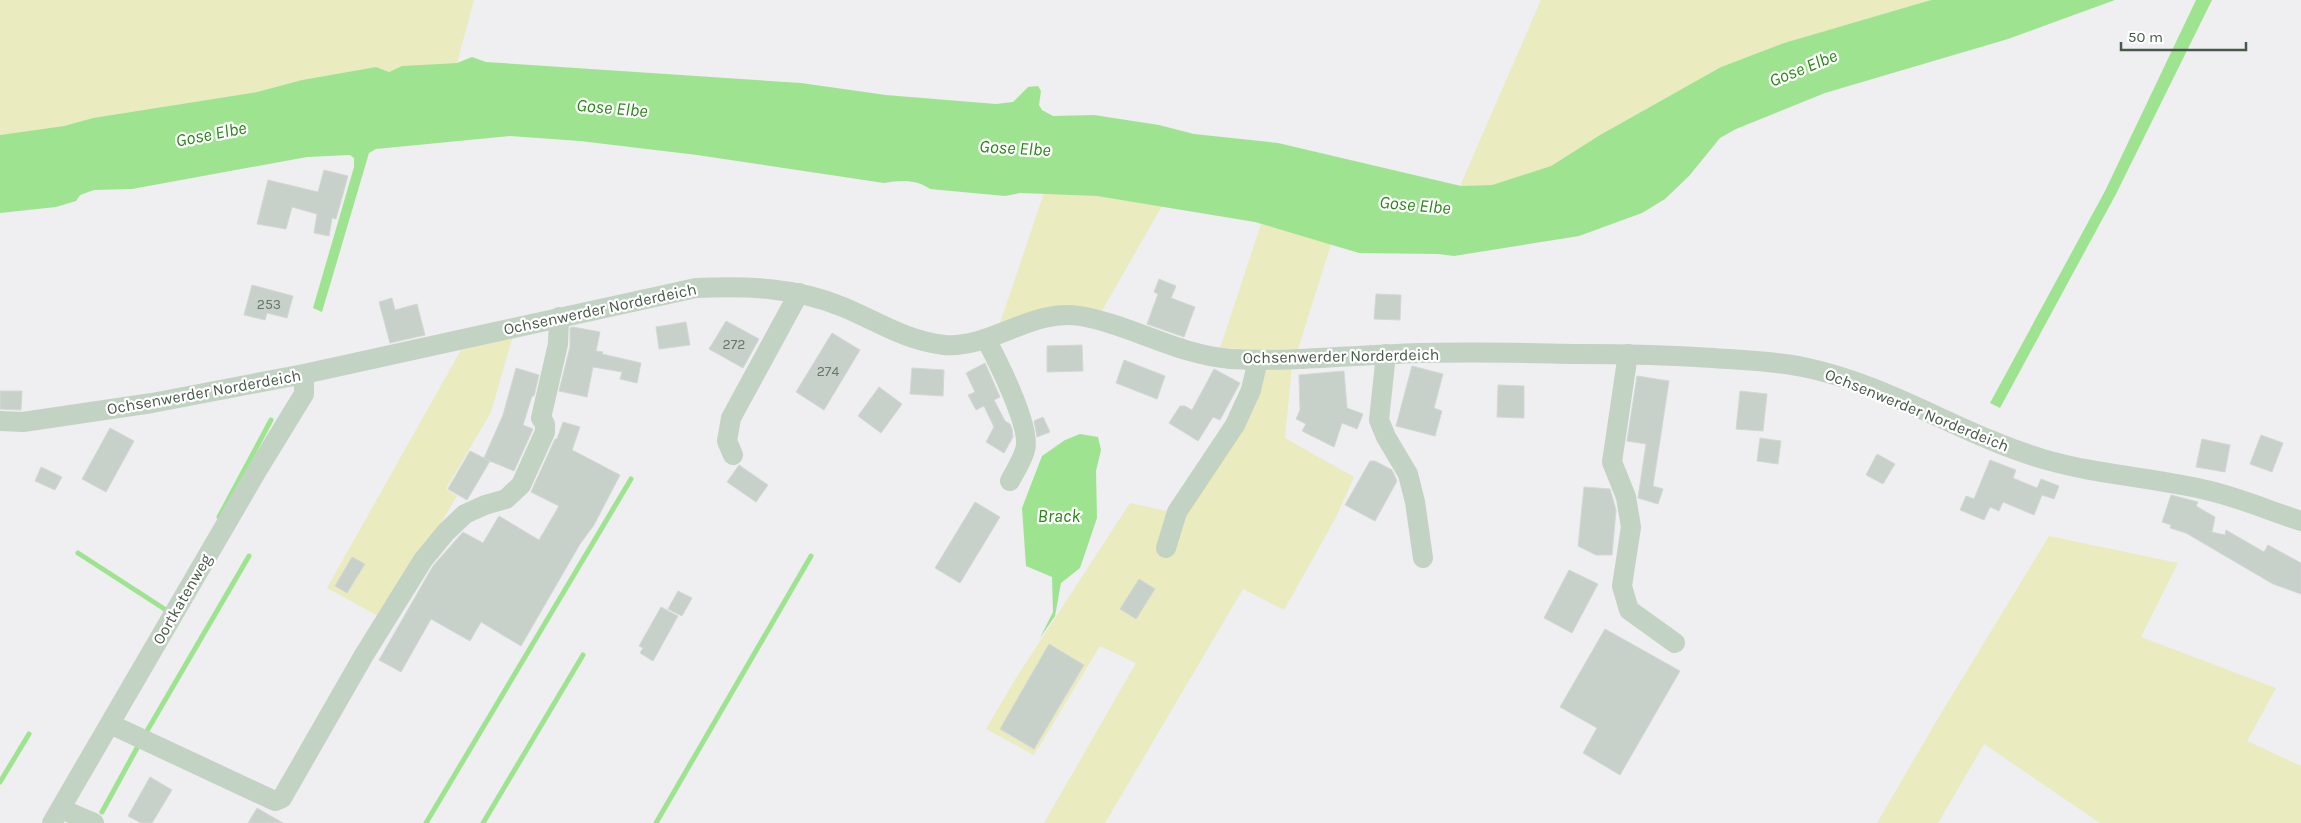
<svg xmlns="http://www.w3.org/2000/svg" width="2301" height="823" font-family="Karla,sans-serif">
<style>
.green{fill:#eaebbf}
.water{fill:#9ee490}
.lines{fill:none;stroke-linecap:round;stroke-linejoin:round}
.stream{stroke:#9ee490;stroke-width:5}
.building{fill:#c8d0ca;stroke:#d2d9d4}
.minor{stroke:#c2d2c3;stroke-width:20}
.labels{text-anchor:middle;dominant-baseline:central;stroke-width:4.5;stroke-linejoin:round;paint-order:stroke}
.number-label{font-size:14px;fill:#677769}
.street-label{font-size:16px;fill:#475949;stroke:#fff}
.water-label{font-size:18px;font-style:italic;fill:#2a8717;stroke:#fff}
</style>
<rect width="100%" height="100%" fill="#efeef0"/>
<g class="green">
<path d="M0 0H474L457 63 402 66 389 72 376 67 302 80 257 92 93 118 64 126 0 135Z"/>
<path d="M1541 0H1931L1784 43 1721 67 1600 135 1551 166 1492 185 1460 186Z"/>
<path d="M1044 193 1097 196 1162 206 1100 314 1070 305 999 326Z"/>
<path d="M1261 224 1331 244 1298 349 1263 350 1220 348Z"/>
<path d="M513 336 491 412 446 489 457 496 384 619 327 588 461 350Z"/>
<path d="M1292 365 1285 438 1354 477 1335 519 1284 610 1243 589 1105 823H1044L1136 663 1100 646 1034 755 986 729 1016 678 1130 503 1184 515 1257 370Z"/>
<path d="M2049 536 2178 563 2141 637 2276 688 2247 741 2301 766V823H2100L1984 744 1938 823H1877L1940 715Z"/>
</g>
<g class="water">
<path d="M1931 0H2115L2008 39 1825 93 1736 129 1720 138 1689 176 1665 199 1642 213 1579 236 1454 256 1438 254 1359 253 1255 222 1097 196 1020 193 1005 196 930 189C916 179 900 180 884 183L697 155 580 141 510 136 376 149 369 153 322 312 313 308 354 167V158L350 155 307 157 132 189 94 190 80 195 76 201 56 207 0 213V135L64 126 93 118 257 92 302 80 376 67 389 72 402 66 457 63 472 57 486 62 801 83 886 95 996 104 1013 102 1028 87 1038 86 1041 91 1039 105 1042 110 1053 116 1094 115 1159 125 1194 134 1278 143 1461 186 1492 185 1551 166 1600 135 1721 67 1784 43Z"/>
<path d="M2196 0H2212L2116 194 2000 408 1990 403 2105 191Z"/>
<path d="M1080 434 1098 437 1101 450 1096 471 1097 518 1080 568 1061 583 1055 616 1040 638 1053 612 1052 577 1026 566 1022 508 1042 456 1065 440Z"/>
</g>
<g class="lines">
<g class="stream">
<path d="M219 517 271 420"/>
<path d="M78 553 166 610"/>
<path d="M147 731 249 556"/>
<path d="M0 782 29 734"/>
<path d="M102 812 137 748"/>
<path d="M426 823 631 479"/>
<path d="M483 823 583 655"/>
<path d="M656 823 811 556"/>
</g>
</g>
<g class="building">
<path d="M324 170 348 176 336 219 332 218 329 236 314 233 317 214 292 207 286 229 257 224 268 180 318 192Z"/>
<path d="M1159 279 1176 286 1171 298 1195 307 1184 337 1147 324 1158 294 1154 292Z"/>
<path d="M252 285 293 296 287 318 267 313 265 320 244 315Z"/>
<path d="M1376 294 1401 295 1400 320 1374 319Z"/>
<path d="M392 298 395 310 417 304 425 335 390 343 379 302Z"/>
<path d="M726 321 759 339 743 368 709 349Z"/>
<path d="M686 322 690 345 659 349 656 327Z"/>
<path d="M573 327 600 332 596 351 603 352 602 354 641 363 637 383 620 379 622 372 593 367 587 397 559 391 570 347V328Z"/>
<path d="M832 333 860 350 824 410 796 392Z"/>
<path d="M1082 345 1083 371 1047 372V346Z"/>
<path d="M1124 360 1165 376 1157 399 1116 383Z"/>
<path d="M985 363 1000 397 994 400 1005 421 1010 424 1012 429 1013 437 1004 453 986 442 994 427 984 406 976 410 968 395 975 392 966 373Z"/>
<path d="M1412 366 1443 374 1434 408 1442 411 1435 436 1396 426Z"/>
<path d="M516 368 539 375 534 396H532L523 425 533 429 514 471 485 459 490 461 467 500 448 489 470 451 484 458 503 415Z"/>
<path d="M912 368 944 370 943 396 910 394Z"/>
<path d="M1214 369 1240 383 1220 420 1213 417 1198 441 1169 423 1180 406H1185L1192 410Z"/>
<path d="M1344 371 1347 408 1363 414 1357 429 1342 423 1334 447 1302 431 1306 424 1296 419 1300 410 1299 375Z"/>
<path d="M1637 376 1669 381 1653 486 1663 489 1658 504 1638 498 1646 444 1627 441Z"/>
<path d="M1498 385 1524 386V418L1497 417Z"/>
<path d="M879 387 902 404 881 433 858 416Z"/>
<path d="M0 391H22L21 410 0 409Z"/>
<path d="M1740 391 1767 394 1763 431 1736 429Z"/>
<path d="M1043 417 1050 432 1037 437 1034 421Z"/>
<path d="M563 422 580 427 572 450 620 475 594 525 580 544 521 646 481 622 470 641 431 619 401 672 379 660 433 566 463 532 483 543 499 516 539 540 559 506 531 492 555 439H557Z"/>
<path d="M110 428 134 441 106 492 82 479Z"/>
<path d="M2261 435 2283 443 2272 472 2250 464Z"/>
<path d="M1760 438 1781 441 1778 464 1757 461Z"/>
<path d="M2202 439 2230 445 2225 472 2196 467Z"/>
<path d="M1877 454 1895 464 1883 484 1866 475Z"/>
<path d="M1990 460 2016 470 2013 478 2037 488 2041 479 2059 486 2054 499 2042 495 2034 515 2003 502 1999 511 1990 507 1984 520 1960 510 1966 496 1974 499Z"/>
<path d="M1370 461H1375L1392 470 1397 481 1375 521 1345 505Z"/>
<path d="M739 465 768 485 756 502 727 482Z"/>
<path d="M41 467 62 477 55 490 35 481Z"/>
<path d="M1584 487 1610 489 1616 510 1612 555H1596L1578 546Z"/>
<path d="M2171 495 2198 502 2196 506 2215 517 2212 532 2225 535 2226 530 2264 552 2268 545 2301 563V594L2273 584 2186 533 2170 528 2171 525 2162 522Z"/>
<path d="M975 502 1000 517 960 583 935 568Z"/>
<path d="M352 557 365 564 347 593 335 586Z"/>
<path d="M1569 570 1598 584 1572 633 1544 618Z"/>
<path d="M1139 579 1155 589 1136 619 1120 609Z"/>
<path d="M678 591 692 598 682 616 668 609Z"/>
<path d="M661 607 678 616 653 661 640 653 643 648 639 646Z"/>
<path d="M1605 629 1680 671 1620 775 1583 753 1597 728 1560 707Z"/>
<path d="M1049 644 1084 665 1034 749 1000 729Z"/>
<path d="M150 777 172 790 152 823H141L128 816Z"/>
<path d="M257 808 283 823H248Z"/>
</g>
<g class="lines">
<g class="minor">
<path d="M986 339C997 360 1032 428 1025 450 1022 461 1015 471 1010 481"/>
<path d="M1386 354 1379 420 1386 437 1408 474 1415 502 1423 558"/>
<path d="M1628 354 1612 462 1626 497 1631 527 1622 586 1629 610 1675 643"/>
<path d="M0 421 23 422 152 403 304 374 696 288C747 286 795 287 843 307 877 321 906 341 944 345 991 349 1032 308 1080 316 1132 325 1178 355 1231 359 1287 362 1342 356 1397 354 1458 351 1519 353 1580 354 1624 354 1668 355 1713 358 1743 360 1774 361 1803 367 1888 384 1961 435 2043 459 2097 475 2152 477 2206 490 2238 497 2270 511 2301 521"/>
<path d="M733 455 727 441 731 418 799 293"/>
<path d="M1166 548 1177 512 1235 425 1251 390 1258 360"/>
<path d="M110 724 262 795 275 801 282 798 364 655 423 560 446 532 465 514 485 505 506 499 521 485 545 432V424L541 418 558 344 559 317"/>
<path d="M61 809 94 823"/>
<path d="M52 823 258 469 304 394V374"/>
</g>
</g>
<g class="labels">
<g class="number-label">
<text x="269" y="304">253</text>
<text x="734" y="344">272</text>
<text x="828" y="371">274</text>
</g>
<g class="street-label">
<text transform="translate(600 309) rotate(-12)">Ochsenwerder Norderdeich</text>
<text transform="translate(1341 356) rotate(-1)">Ochsenwerder Norderdeich</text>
<text transform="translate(204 392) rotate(-10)">Ochsenwerder Norderdeich</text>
<text transform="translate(1917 410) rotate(22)">Ochsenwerder Norderdeich</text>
<text transform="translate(182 599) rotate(-60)">Oortkatenweg</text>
</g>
<g class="water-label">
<text transform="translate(1803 68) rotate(-22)">Gose Elbe</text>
<text transform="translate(612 108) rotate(5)">Gose Elbe</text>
<text transform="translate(211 134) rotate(-11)">Gose Elbe</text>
<text transform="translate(1015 148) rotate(3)">Gose Elbe</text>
<text transform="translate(1415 205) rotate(5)">Gose Elbe</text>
<text x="1059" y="516">Brack</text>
</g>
</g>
<path d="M2121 42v8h125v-8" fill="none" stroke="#475949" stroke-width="2.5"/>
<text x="2128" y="42" font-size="15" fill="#475949" stroke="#ffffff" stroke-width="4" paint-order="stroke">50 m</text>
</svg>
